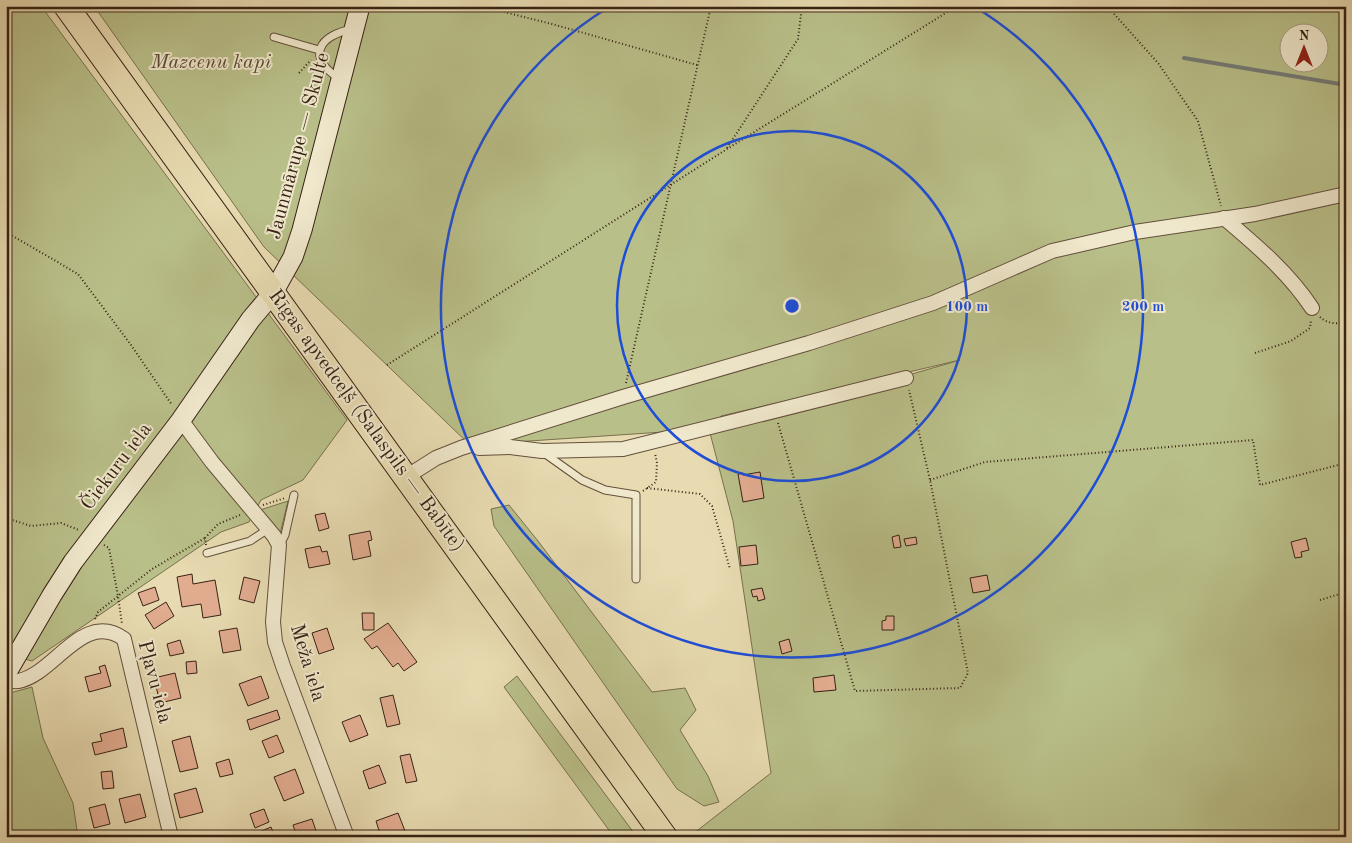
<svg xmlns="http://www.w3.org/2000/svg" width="1352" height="843" font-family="'Old Standard TT',serif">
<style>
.green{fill:#b9bf89;stroke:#78704f;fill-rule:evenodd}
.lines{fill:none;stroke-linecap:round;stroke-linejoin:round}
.stream{stroke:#747c77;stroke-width:4}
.building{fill:#e2ac90;stroke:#372215}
.lane-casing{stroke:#63503c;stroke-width:9}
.street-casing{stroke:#63503c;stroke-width:16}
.secondary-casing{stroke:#372215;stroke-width:21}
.highway-casing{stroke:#372215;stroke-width:26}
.path{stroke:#372215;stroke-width:2;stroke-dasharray:1 2.5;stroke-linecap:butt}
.lane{stroke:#f0e8cc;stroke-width:7}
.street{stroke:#f0e8cc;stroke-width:14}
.secondary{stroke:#f0e8cc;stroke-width:19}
.highway{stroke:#e8dbb1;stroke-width:24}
.ring{fill:none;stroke:#1d4ed8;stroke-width:2.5}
.labels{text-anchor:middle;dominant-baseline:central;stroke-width:4;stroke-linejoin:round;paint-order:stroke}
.park-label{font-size:20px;font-style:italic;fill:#584932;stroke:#f0e8cc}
.street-label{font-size:20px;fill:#372215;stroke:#f0e8cc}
.centre{fill:#1d4ed8;stroke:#f0e8cc;stroke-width:2.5}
.ring-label{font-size:15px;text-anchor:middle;font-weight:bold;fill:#1d4ed8;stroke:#f0e8cc;stroke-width:4;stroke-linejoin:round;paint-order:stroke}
</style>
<rect width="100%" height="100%" fill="#e8dbb1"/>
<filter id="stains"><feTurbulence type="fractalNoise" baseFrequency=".004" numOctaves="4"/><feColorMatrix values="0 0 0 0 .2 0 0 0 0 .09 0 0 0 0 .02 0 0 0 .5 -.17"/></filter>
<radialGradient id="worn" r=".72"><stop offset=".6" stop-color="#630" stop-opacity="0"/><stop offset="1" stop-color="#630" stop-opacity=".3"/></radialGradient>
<g class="green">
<path d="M6 6H41L347 420 303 480 261 500 249 522 221 532 32 661 10 655 6 661Z"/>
<path d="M94 6H1346V837H689L771 773 733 521 710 433 960 360 721 416 708 429 470 445 264 247ZM1290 32H1320V62H1290Z"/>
<path d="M288 501 280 534 260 510Z"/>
<path d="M509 505 538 541 652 692 685 688 696 710 680 730 708 776 719 802 704 806 677 789 494 526 491 509Z"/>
<path d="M517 676 637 837H614L504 687Z"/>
<path d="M32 687 43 738 73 803 78 837H6V694Z"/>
</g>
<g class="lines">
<path class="stream" d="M1184 58 1346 85"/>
</g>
<g class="building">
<path d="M760 472 764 498 743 502 738 474 743 473V475Z"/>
<path d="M325 513 329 528 319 531 315 515Z"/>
<path d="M370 531 372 540 368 541 371 556 353 560 349 535Z"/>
<path d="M899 535 901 547 894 548 892 537Z"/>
<path d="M916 537 917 544 906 546 904 539Z"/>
<path d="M1306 538 1309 550 1301 552 1302 557 1295 558 1291 542Z"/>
<path d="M756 545 758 564 741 566 739 547Z"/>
<path d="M320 546 322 552 327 551 330 564 309 568 305 549Z"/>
<path d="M192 574 193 584 215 580 221 615 203 618 201 604 182 607 177 577Z"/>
<path d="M987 575 990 590 973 593 970 578Z"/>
<path d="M244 577 260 581 254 603 239 599Z"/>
<path d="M155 587 159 600 143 606 138 593Z"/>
<path d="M762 588 765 599 758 601 757 596 753 597 751 590Z"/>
<path d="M166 602 174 616 154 629 145 615Z"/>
<path d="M362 613H374V630H363Z"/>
<path d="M886 616H894V630H882V621L886 620Z"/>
<path d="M388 623 417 662 404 671 398 663 393 667 377 646 372 649 364 639Z"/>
<path d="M237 628 241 650 223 653 219 631Z"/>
<path d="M327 628 334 649 319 654 312 633Z"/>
<path d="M789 639 792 651 782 654 779 642Z"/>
<path d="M180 640 184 653 170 656 167 644Z"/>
<path d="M196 661 197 673 187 674 186 662Z"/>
<path d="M105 665 111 686 89 692 85 677 101 673 99 667Z"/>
<path d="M175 673 181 698 160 703 154 678Z"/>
<path d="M834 675 836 690 814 692 813 678Z"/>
<path d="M261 676 269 698 248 706 239 684Z"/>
<path d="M393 695 400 724 387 727 380 698Z"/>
<path d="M277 710 280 719 250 730 247 720Z"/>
<path d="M360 715 368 735 350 742 342 722Z"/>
<path d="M123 728 127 747 95 755 92 743 102 741 100 734Z"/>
<path d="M277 735 284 752 269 758 262 741Z"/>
<path d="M190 736 198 768 180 772 172 741Z"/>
<path d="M410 754 417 781 406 783 400 756Z"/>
<path d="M229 759 233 774 220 777 216 763Z"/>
<path d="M379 765 386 783 369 789 363 771Z"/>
<path d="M295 769 304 793 284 801 274 777Z"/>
<path d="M112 771 114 788 103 789 101 772Z"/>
<path d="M196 788 203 812 180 818 174 794Z"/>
<path d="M140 794 146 817 125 823 119 799Z"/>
<path d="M105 804 110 824 94 828 89 808Z"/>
<path d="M264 809 269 822 255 828 250 814Z"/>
<path d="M398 813 407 836 381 837 376 821Z"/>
<path d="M312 819 318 837H297L293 825Z"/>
<path d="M271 827 275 837H258L257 833Z"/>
</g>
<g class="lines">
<g class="lane-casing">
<g id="lane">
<path d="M274 37 319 50"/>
<path d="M340 79C305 57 319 35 353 29"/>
<path d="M544 453 582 480 605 490 636 495V579"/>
<path d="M280 545 285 535 294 495"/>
<path d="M207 553 250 541 268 529"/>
</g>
</g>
<g class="street-casing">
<g id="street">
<path d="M1224 218C1256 245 1289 273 1312 308"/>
<path d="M181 420 212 462 274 536 279 545 273 622 275 642 283 666 347 837"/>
<path d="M479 448 510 447 542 451 623 449 906 378"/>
<path d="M406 477 436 458 461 448 623 397 809 343 933 303 1052 251 1135 232 1255 214 1346 194"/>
<path d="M6 680C10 680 14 682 18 681 54 675 83 609 124 639L171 837"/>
</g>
</g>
<g class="secondary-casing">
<path id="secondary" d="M6 674 52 595 73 562 181 420 251 319 273 293 293 257 302 230 360 6"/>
</g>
<g class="highway-casing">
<path id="highway" d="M66 6 665 837"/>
</g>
<g class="path">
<path d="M480 6 552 24 697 65"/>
<path d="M1107 6 1158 63 1198 121 1221 206"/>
<path d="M299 73 311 60"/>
<path d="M727 148 798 39 802 6"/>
<path d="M6 232 78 274 131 345 172 405"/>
<path d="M1320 317C1326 323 1338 325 1346 322"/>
<path d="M1255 353 1291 341 1310 328 1311 320"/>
<path d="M387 365 727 149 957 6"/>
<path d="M626 383 711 6"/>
<path d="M778 423 855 691 960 688 968 673 930 480 909 390"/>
<path d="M930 480 985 462 1253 440 1260 485 1346 463"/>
<path d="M647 488 700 494 712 506 730 569"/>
<path d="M643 491 656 482 657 463 655 453"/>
<path d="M263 505 285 498"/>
<path d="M6 518 31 526 61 523 79 530"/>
<path d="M104 545 109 548 118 596 122 624"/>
<path d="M206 545 205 538 218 524 240 515"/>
<path d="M1320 600 1346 592"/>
<path d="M95 619 98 612 152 569 205 538"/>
</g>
<use href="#lane" class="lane"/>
<use href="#street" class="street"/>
<use href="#secondary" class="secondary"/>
<use href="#highway" class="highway"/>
</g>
<g class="ring">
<circle cx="792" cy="306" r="175"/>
<path d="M975 7A351 351 0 1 1 609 7"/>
</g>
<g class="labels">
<g class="park-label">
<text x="211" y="63">Mazcenu kapi</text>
</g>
<g class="street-label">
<text transform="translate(299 146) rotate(-75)">Jaunmārupe — Skulte</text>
<text transform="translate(366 421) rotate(54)">Rīgas apvedceļš (Salaspils — Babīte)</text>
<text transform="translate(117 467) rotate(-53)">Čiekuru iela</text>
<text transform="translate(307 663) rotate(73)">Meža iela</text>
<text transform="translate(154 682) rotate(75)">Pļavu iela</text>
</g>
</g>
<circle cx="792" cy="306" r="8" class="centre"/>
<g class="ring-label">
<text x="967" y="311">100 m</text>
<text x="1143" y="311">200 m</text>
</g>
<rect width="1352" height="843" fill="none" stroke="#e8dbb1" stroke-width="25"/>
<rect x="8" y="8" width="1337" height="828" fill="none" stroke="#372215" stroke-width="2.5"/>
<rect x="12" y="12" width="1327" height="818" fill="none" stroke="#372215"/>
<g transform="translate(1304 48)"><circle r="24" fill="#f0e8cc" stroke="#a69983"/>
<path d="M0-4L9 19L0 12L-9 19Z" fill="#8f2418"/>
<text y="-8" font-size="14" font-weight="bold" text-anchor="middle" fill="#372215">N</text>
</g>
<rect width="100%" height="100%" filter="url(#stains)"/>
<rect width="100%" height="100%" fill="url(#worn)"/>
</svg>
